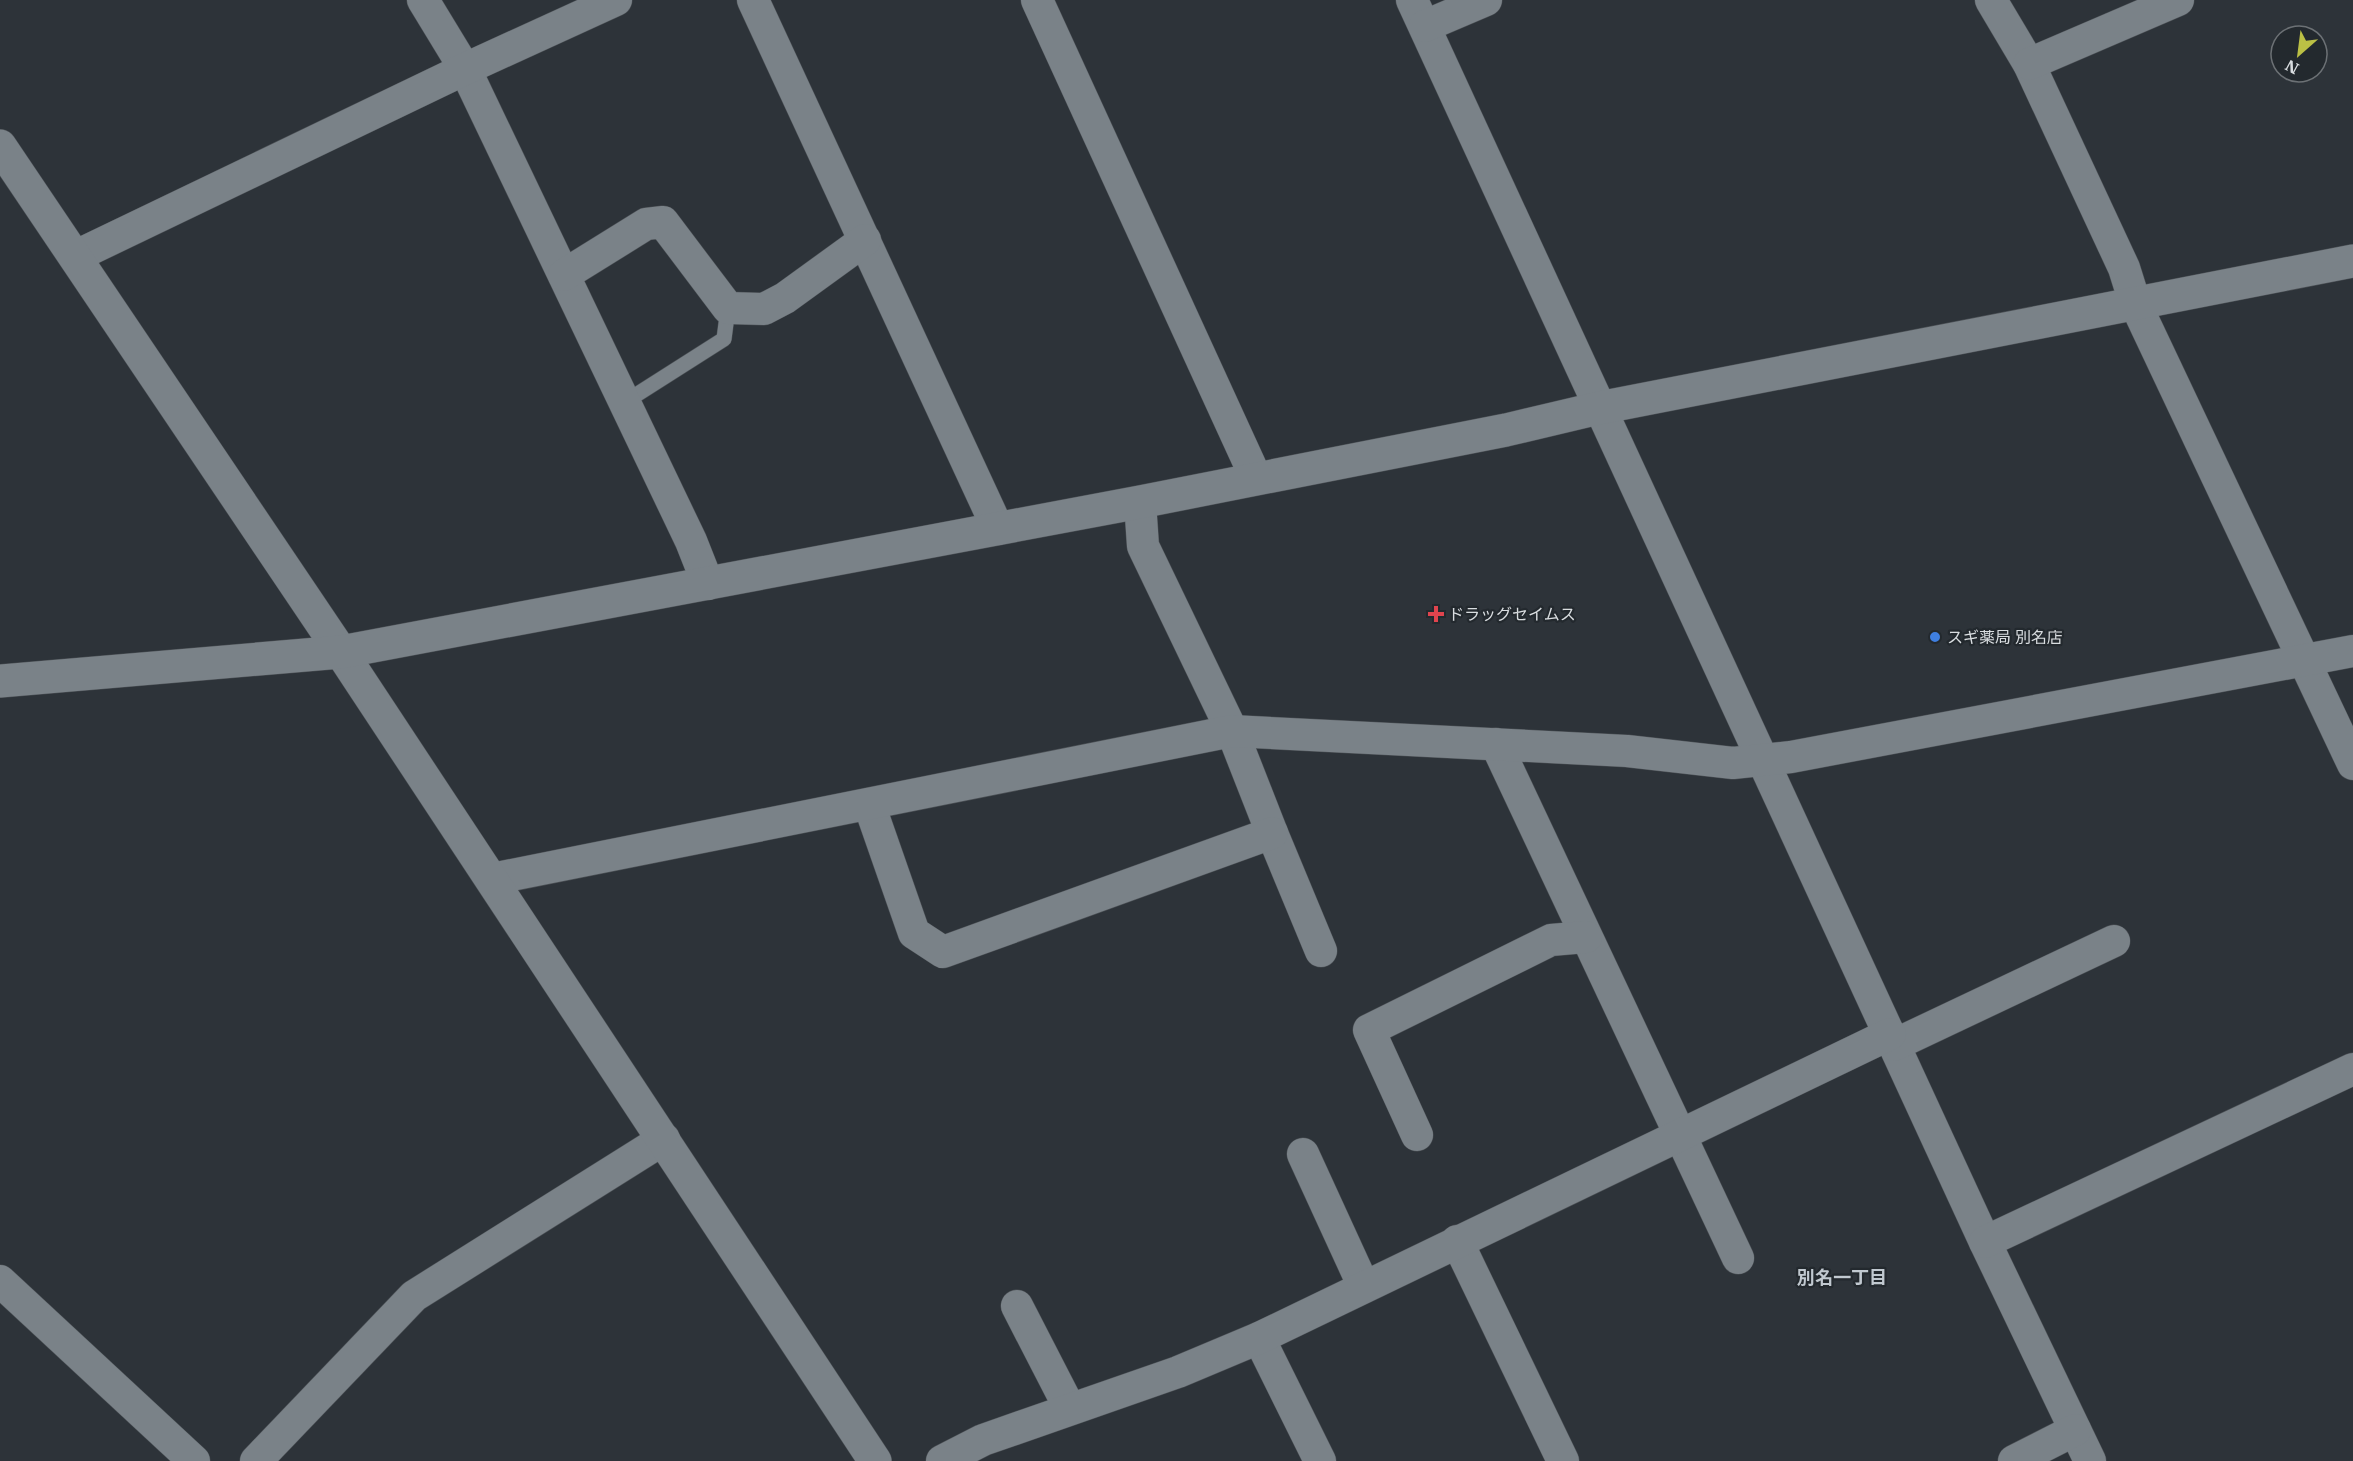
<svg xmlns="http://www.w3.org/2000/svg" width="2353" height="1461" font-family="'IBM Plex Serif','Noto Sans JP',serif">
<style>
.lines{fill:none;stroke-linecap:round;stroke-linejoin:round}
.service-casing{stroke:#4c5156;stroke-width:16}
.minor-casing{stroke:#4c5156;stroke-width:33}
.tertiary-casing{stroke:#4c5156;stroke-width:34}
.service{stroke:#7a8288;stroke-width:15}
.minor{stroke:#7a8288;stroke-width:32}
.tertiary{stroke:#7a8288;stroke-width:33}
.health-dot{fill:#e0444e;stroke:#23292e;stroke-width:2}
.shop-dot{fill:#3f7fe0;stroke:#23292e;stroke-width:2}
.labels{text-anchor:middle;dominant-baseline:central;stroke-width:4.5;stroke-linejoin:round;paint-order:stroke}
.poi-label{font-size:16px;fill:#d9dde0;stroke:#23292e;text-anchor:start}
.neighbourhood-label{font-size:18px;font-weight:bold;fill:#c1c9d0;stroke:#23292e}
</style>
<rect width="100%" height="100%" fill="#2d3339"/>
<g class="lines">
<g class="service-casing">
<path id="service" d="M625 402 724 339 728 308"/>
</g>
<g class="minor-casing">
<g id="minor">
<path d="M423 0 465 69 691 541 708 584"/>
<path d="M753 0 998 529"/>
<path d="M1037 0 1256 478"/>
<path d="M1412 0 1985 1242 2090 1461"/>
<path d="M1991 0 2029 64 2124 268 2135 303 2353 764"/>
<path d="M1425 26 1486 0"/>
<path d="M2029 64 2178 0"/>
<path d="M76 256 465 69 616 0"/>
<path d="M564 275 646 224 663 222 728 308 764 309 785 298 865 240"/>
<path d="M1140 502 1143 546 1232 731 1272 833 1321 951"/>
<path d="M1496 744 1738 1258"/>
<path d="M869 804 914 933 943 952 1272 833"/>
<path d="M492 879 1232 731 1627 751 1733 763 1791 757 2353 651"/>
<path d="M1894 1045 2114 941"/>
<path d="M1417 1135 1369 1030 1551 940 1586 937"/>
<path d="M1303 1154 1364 1287"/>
<path d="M1457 1241 1563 1461"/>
<path d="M1985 1242 2353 1069"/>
<path d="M0 1281 194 1461"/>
<path d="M1017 1306 1070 1409"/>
<path d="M1259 1338 1320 1461"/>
<path d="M256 1461 414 1296 664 1139"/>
<path d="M942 1461 983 1440 1178 1372 1259 1338 1890 1034"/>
<path d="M2014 1461 2075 1430"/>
</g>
</g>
<g class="tertiary-casing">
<g id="tertiary">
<path d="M0 146 341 652 875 1461"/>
<path d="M0 681 341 652 1140 502 1506 430 1599 408 2353 261"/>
</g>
</g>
<use href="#service" class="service"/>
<use href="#minor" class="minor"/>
<use href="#tertiary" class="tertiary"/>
</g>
<path class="health-dot" d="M1433 605h6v6h6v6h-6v6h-6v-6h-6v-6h6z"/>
<circle class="shop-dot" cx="1935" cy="637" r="6"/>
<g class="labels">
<g class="poi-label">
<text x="1448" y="614">ドラッグセイムス</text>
<text x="1947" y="637">スギ薬局 別名店</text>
</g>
<g class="neighbourhood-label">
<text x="1842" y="1277">別名一丁目</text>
</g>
</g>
<g transform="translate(2299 54) rotate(208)"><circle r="28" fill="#23292e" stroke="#6c7175" stroke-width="1.5"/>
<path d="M0-4.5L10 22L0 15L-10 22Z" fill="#bbc045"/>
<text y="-9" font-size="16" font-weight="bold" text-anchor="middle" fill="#d9dde0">N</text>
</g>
</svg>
